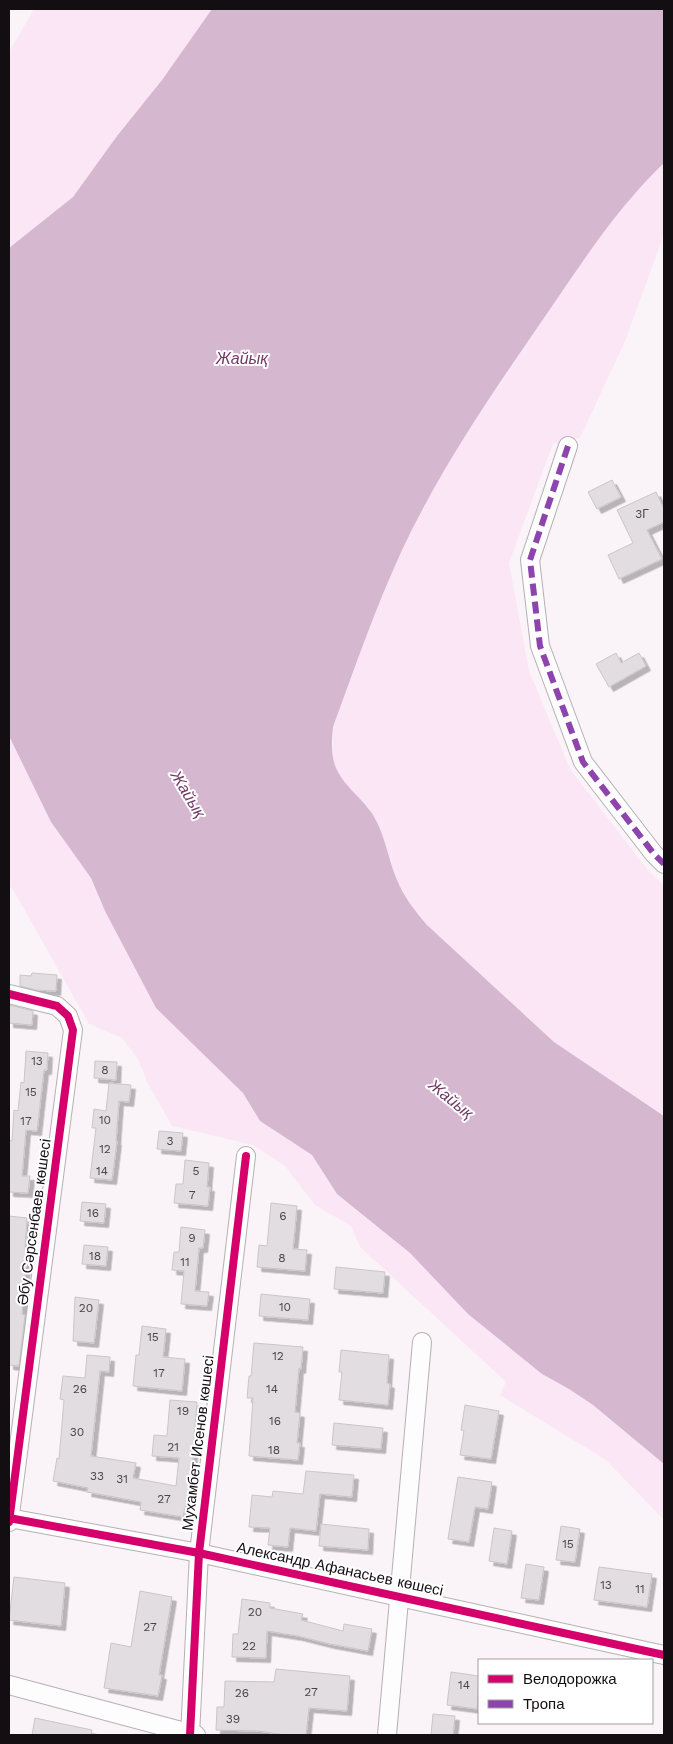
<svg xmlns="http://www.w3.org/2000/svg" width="673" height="1744" font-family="'Work Sans',sans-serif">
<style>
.green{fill:#fbe6f6}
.water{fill:#d6b7d0}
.building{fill:#e2dde1;stroke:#cac5c9;filter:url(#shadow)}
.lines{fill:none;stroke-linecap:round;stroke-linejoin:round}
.street-casing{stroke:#b5b0b4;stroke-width:20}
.street{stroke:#fefdfe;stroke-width:18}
.quiet{stroke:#8e44ad;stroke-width:6;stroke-dasharray:12 6;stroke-linecap:butt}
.cycleway-casing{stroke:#fff;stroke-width:11}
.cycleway{stroke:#d6006c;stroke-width:8}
.labels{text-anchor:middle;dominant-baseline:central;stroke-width:4;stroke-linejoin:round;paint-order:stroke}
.number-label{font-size:12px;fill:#494448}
.street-label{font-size:15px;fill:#130e12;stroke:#fff}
.water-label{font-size:16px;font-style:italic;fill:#713b68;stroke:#fff}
</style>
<defs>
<filter id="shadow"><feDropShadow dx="4.5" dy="4.5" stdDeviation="0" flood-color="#0004"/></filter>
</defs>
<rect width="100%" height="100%" fill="#faf4f9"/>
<g class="green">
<path d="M34 9H212L162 80 117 136 73 197 9 248V52Z"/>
<path d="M664 163V234L626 339 580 438 553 444 509 563 529 671 570 769 647 869 664 886V1116L554 1042 427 925 412 907 397 882 383 839 339 775 333 761V727C355 667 376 606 403 548 442 466 493 392 544 318 581 264 616 209 664 163Z"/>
<path d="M9 736 51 822 91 878 105 911 218 1067 243 1093 260 1121 312 1155 337 1194 410 1253 468 1314 542 1374 569 1389 593 1405 664 1464V1520L606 1460 500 1395 506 1382 360 1247 351 1226 315 1205 285 1166 253 1145 172 1126 147 1082 139 1061 122 1038 89 1024 15 893 9 885Z"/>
</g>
<path class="water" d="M212 9H664V163C616 209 581 264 544 318 493 392 442 466 403 548 376 606 355 667 333 727 332 738 331 751 334 762 340 784 361 796 373 815 385 834 388 859 397 880 404 897 415 911 427 925L554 1042 664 1116V1464L593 1405 569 1389 542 1374 468 1314 410 1253 337 1194 312 1155 260 1121 243 1093 156 1008 105 911 91 878 51 822 9 736V248L73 197 117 136 162 80Z"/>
<g class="building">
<path d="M612 480 621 497 597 509 588 492Z"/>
<path d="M656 492 664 509V522L647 530 662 559 619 579 608 555 633 543 617 510Z"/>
<path d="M616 653 621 663 639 653 646 666 609 687 596 664Z"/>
<path d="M32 973 57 975 56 991 35 990 20 986V975L31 976Z"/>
<path d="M9 1005 33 1011 32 1025 9 1023Z"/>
<path d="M26 1051 48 1053 47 1070H44L37 1131 26 1130 22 1176H30L28 1193 9 1192V1140L12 1141 14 1110 18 1111 21 1082 24 1083Z"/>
<path d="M95 1061 117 1062 116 1080 94 1078Z"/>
<path d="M109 1083 131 1085 129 1102 119 1101 116 1141H117L112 1180 90 1178 96 1128H92L94 1109 106 1111Z"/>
<path d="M159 1131 183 1133 181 1151 157 1149Z"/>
<path d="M185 1160 209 1163 207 1187H210L208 1206 174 1203 176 1184H183Z"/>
<path d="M82 1202 106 1204 104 1223 80 1221Z"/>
<path d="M271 1203 297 1206 293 1249 307 1250 305 1271 257 1267 259 1245 267 1246Z"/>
<path d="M9 1216 27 1218 25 1249H27L22 1314 25 1315 19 1366 9 1365Z"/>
<path d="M181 1227 205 1230 203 1248H199L195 1291 209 1292 207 1306 181 1304 184 1271 172 1270 174 1252H179Z"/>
<path d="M84 1245 108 1247 106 1266 82 1264Z"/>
<path d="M336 1267 385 1272 383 1293 334 1289Z"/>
<path d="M261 1294 310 1299 308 1320 259 1316Z"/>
<path d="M75 1297 99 1300 94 1343 73 1341Z"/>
<path d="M142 1326 166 1329 163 1357 185 1359 182 1391 133 1386 136 1355H139Z"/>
<path d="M254 1343 303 1347 301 1369 299 1368 295 1412 300 1413 297 1443H300L298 1460 249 1456 253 1398H247L249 1376H251Z"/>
<path d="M341 1350 389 1355 387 1383 390 1384 388 1405 339 1400 342 1372H339Z"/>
<path d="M87 1355 110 1357 109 1372 100 1371 91 1456 136 1463 133 1478 176 1486 179 1458 152 1456 154 1435 167 1436 170 1400 197 1402 191 1481 183 1517 140 1510 141 1502 87 1492 88 1488 53 1481 57 1458 59 1459 64 1400 60 1399 63 1376 85 1378Z"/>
<path d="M465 1405 499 1411 491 1459 460 1455 464 1431 461 1430Z"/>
<path d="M334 1423 383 1428 381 1449 332 1445Z"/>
<path d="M306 1471 354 1475 352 1497 320 1494 316 1531 290 1528 288 1547 268 1545 270 1528 249 1527 252 1495 272 1497 273 1491 303 1494Z"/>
<path d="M458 1477 492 1482 488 1509 475 1507 469 1542 448 1539Z"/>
<path d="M321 1524 369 1529 368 1550 319 1546Z"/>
<path d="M561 1526 580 1529 575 1562 556 1560Z"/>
<path d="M494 1528 512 1531 507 1564 489 1561Z"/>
<path d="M526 1564 544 1567 539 1600 521 1598Z"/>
<path d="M599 1567 652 1574 647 1607 594 1600Z"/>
<path d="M14 1577 65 1583 61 1626 9 1620Z"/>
<path d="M140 1591 172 1597 159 1675H162L158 1696 104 1688 111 1643 131 1647Z"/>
<path d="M242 1599 270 1603V1608L303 1614 301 1620 343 1631 344 1624 372 1629 368 1651 330 1644 298 1636 267 1631 266 1658 232 1657 233 1634H238Z"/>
<path d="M276 1669 350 1676 347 1711 309 1708 306 1735H285L258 1731 216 1730 217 1707H224L225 1681 274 1682Z"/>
<path d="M451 1672 479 1676 477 1709 447 1705Z"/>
<path d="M433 1714 455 1716 453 1735H431Z"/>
<path d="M35 1718 92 1730 91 1735H32Z"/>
</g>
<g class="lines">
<g class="street-casing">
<g id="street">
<path d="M568 446 530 560 540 646 583 762 654 854 664 864"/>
<path d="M9 994 57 1006 68 1016 73 1030 9 1522"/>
<path d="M9 1518 199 1553 664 1655"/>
<path d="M9 1685 196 1735"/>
<path d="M190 1735 199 1553 246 1156"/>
<path d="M387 1735 422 1342"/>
</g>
</g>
<use href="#street" class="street"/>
<path class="quiet" d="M568 446 530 560 540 646 583 762 654 854 664 864"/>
<g class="cycleway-casing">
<g id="cycleway">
<path d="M9 994 57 1006 68 1016 73 1030 9 1522"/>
<path d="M9 1518 199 1553 664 1655"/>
<path d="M190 1735 199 1553 246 1156"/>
</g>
</g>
<use href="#cycleway" class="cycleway"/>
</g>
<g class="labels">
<g class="number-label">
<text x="642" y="514">3Г</text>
<text x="37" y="1061">13</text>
<text x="105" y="1070">8</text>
<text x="31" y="1092">15</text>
<text x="105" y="1120">10</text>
<text x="26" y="1121">17</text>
<text x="170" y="1141">3</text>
<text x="105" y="1149">12</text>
<text x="102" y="1171">14</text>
<text x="196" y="1171">5</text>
<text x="192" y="1195">7</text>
<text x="93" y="1213">16</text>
<text x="283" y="1216">6</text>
<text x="192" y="1238">9</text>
<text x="95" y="1256">18</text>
<text x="282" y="1258">8</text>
<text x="185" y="1262">11</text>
<text x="285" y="1307">10</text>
<text x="86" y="1308">20</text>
<text x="153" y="1337">15</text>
<text x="278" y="1356">12</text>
<text x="159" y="1373">17</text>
<text x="80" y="1389">26</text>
<text x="272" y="1389">14</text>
<text x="183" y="1411">19</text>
<text x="275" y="1421">16</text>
<text x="77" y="1432">30</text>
<text x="173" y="1447">21</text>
<text x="274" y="1450">18</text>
<text x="97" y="1476">33</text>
<text x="122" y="1479">31</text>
<text x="164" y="1499">27</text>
<text x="568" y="1544">15</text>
<text x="606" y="1585">13</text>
<text x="640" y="1589">11</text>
<text x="255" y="1612">20</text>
<text x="150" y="1627">27</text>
<text x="249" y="1646">22</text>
<text x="464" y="1685">14</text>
<text x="311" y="1692">27</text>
<text x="242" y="1693">26</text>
<text x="233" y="1719">39</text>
</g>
<g class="street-label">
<text transform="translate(34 1222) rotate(-82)">Әбу Сәрсенбаев көшесі</text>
<text transform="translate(198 1443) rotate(-83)">Мухамбет Исенов көшесі</text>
<text transform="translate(340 1569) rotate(12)">Александр Афанасьев көшесі</text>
</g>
<g class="water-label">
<text x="242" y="358">Жайық</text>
<text transform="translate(188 794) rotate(59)">Жайық</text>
<text transform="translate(451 1099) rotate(39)">Жайық</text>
</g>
</g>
<rect width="673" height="1744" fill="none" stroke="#130e12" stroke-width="20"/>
<rect x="478" y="1659" width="175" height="65" fill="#ffffff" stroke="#a19fa0"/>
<rect x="488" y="1675" width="25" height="8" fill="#d6006c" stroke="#a19fa0"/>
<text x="523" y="1684" font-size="15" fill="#130e12">Велодорожка</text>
<rect x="488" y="1700" width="25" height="8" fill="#8e44ad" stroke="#a19fa0"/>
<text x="523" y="1709" font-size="15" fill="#130e12">Тропа</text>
</svg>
